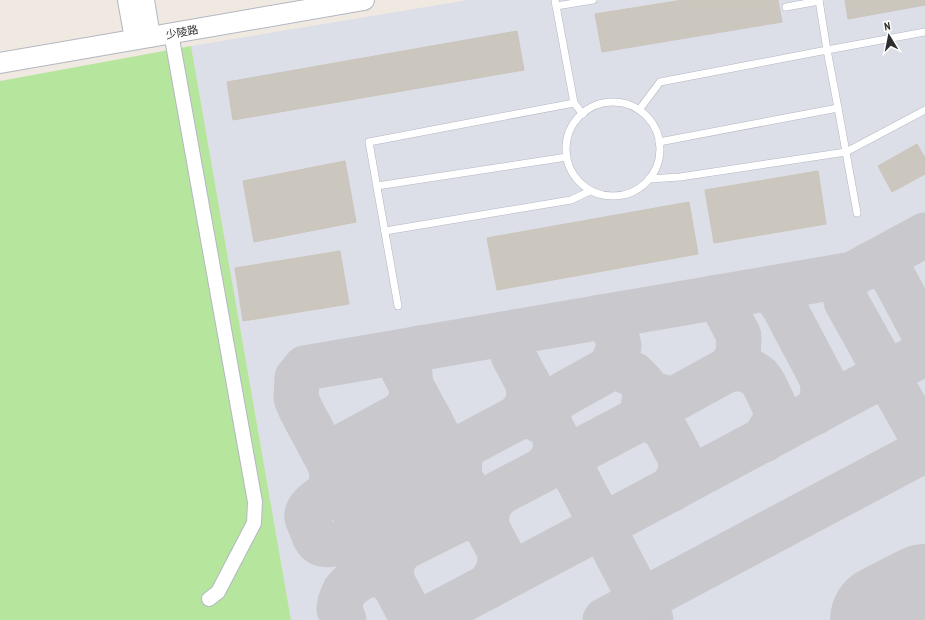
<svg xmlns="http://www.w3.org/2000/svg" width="925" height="620" font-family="'PT Sans Narrow','Noto Sans SC',sans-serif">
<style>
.airport{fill:#dcdee8}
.green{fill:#b6e59e}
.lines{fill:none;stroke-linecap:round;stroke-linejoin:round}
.taxiway{stroke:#c9c8cc;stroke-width:45}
.runway{stroke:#c9c8cc;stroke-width:112}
.building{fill:#cbc7bf;stroke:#cbc5ba}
.lane-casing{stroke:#b4b7c1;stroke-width:8}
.street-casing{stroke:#b4b7c1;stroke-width:16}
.secondary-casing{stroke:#b4b7c1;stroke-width:22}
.lane{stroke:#fff;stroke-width:7}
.street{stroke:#fff;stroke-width:14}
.secondary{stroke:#fff;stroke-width:20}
.labels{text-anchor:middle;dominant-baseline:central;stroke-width:3;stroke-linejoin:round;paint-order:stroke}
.street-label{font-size:11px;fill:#2e2e2e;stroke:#fff}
</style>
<rect width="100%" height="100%" fill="#efe9e1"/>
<path class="airport" d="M468 0H925V620H291L191 46Z"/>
<path class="green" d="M191 46 291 620H0V81Z"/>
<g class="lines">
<g class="taxiway">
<path d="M869 265 885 269 893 276 925 336"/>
<path d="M767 289 775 294 784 307 822 379 823 391 821 403 814 413"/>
<path d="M846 301 925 443"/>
<path d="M513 355 651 620"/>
<path d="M729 369H747L759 377 764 384 773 403 776 412 774 423 764 440"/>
<path d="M404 372 500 552C501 567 497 574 489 586"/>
<path d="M646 391C657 396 665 399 676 398L729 369 738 356 739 336 724 307 717 301 712 298"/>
<path d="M655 411 634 422 648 418 659 424 666 431 680 457 681 468 678 479 670 490"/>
<path d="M535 418 550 426 548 413 555 399 607 370 614 361 619 346 616 333 609 323 600 317"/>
<path d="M459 475 460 455 468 444 517 418 525 409 529 398 528 383"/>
<path d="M575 475C574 466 575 460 579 451L634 422 642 413 646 391 642 383 633 374 627 372"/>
<path d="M332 496 341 499 352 505 353 487 357 481 419 447 427 440 429 433 430 420C424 415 418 413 411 414"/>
<path d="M469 517 479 521 486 526 487 514 489 505 499 493 543 470C556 457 557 451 554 433"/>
<path d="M369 537 371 521 376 514 437 482C451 471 451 466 446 449L434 445 430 446"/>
<path d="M376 575 381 576 393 582 390 570 396 555 403 548 459 520 467 511 469 493"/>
<path d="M432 616 602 526 925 353"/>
<path d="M344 620 339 609 340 602 344 592 350 585 368 573 373 565 376 549C372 547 367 542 363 541 350 536 325 553 316 539 313 535 312 530 310 525 308 520 305 517 308 511 313 501 324 499 329 489 333 482 331 475 332 468 332 460 335 454 339 448L400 415 408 407 412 396 409 363 418 348"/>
<path d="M413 620 301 410 296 398 297 378 305 368 853 274 925 235"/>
<path d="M605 620 925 450"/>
</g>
<path class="runway" d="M886 620 925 600"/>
</g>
<g class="building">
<path d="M683 0H778L782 22 602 52 595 14Z"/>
<path d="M845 0H925V5L848 19Z"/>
<path d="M517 31 524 70 233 120 227 82Z"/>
<path d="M917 144 925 158V174L892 192 878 166Z"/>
<path d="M345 161 356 222 254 242 243 181Z"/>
<path d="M818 171 826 224 714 243 705 190Z"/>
<path d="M689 202 698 254 497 290 487 238Z"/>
<path d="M340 251 349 304 243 321 235 268Z"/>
</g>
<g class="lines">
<g class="lane-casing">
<g id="lane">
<path d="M555 0 574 103 583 114"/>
<path d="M556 6 593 0"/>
<path d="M786 7 819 1"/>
<circle cx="613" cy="149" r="47"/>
<path d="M838 108 857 213"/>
<path d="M639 110 660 82 827 50 819 0"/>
<path d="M659 142 838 108 827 50 925 32"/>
<path d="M649 179 680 177 846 152 925 110"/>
<path d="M377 186 567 157"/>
<path d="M385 231 571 200 590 191"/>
<path d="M398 306 369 142 574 103"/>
</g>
</g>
<g class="street-casing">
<path id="street" d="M171 33 255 502 254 523 218 592 209 599"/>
</g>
<g class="secondary-casing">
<g id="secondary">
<path d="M128 0 135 39"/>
<path d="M144 0 150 37"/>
<path d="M0 63 150 37 364 0"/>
</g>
</g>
<use href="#lane" class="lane"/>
<use href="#street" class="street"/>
<use href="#secondary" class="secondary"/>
</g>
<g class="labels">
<g class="street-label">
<text transform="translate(182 32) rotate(-10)">少陵路</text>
</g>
</g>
<g transform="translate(889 36) rotate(350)" stroke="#ffffff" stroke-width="3" paint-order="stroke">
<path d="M0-3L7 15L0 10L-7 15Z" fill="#2e2e2e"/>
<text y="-6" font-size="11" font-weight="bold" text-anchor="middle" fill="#2e2e2e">N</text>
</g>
</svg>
